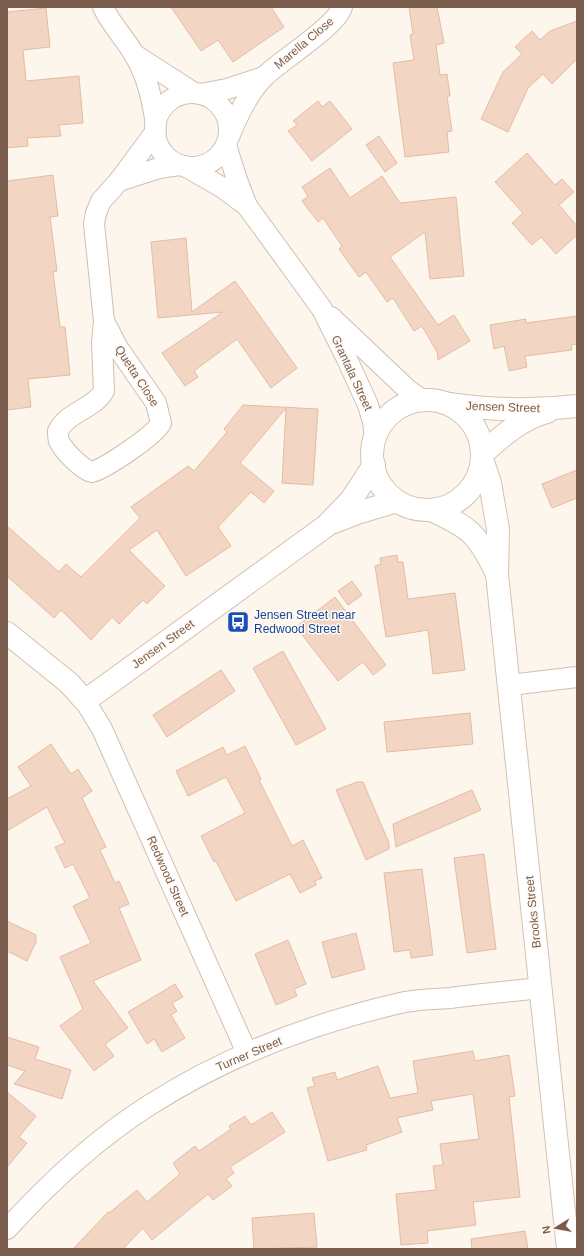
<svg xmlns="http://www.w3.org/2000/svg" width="584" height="1256" font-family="Helvetica,sans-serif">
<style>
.building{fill:#f3d5c3;stroke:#e6bba3}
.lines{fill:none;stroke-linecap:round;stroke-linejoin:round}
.street-casing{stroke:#d1beb0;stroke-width:22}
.secondary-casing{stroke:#d6c0b0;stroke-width:24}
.street{stroke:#fff;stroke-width:20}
.secondary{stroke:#fff;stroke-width:22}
.labels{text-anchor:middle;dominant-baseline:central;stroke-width:3;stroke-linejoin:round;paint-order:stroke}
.street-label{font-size:12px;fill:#7a5c4d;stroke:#fffaf3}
.transit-label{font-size:12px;fill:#164399;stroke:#fffaf3;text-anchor:start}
</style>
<rect width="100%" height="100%" fill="#fdf6ec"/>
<g class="building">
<path d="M171 7H271L284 27 233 62 218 40 201 51Z"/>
<path d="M409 7H437L444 43 436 45 440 75 447 74 450 96H447L452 131 447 132 449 152 405 157 393 63 414 60 410 35 413 34Z"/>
<path d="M46 8 50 47 23 50 26 81 79 76 83 123 59 125 61 136 27 138 28 146 7 148V12Z"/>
<path d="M577 21V59L552 84 543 74 528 88 508 132 481 119 503 72 522 54 515 47 532 31 540 40 550 31Z"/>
<path d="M318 101 322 107 330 101 352 129 312 161 288 131 297 125 293 121Z"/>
<path d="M379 136 397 163 385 172 366 145Z"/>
<path d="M527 153 555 185 562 179 574 192 559 205 577 226V235L556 254 541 237 532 245 512 223 523 213 495 182Z"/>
<path d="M330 168 350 198 382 176 400 203 456 197 464 276 430 279 425 232 390 257 438 325 454 315 470 341 438 360 437 352 422 326 414 331 393 298 387 302 366 272 359 277 339 249 342 246 323 218 318 222 302 201 308 196 302 187Z"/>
<path d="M53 175 58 216 50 217 57 271 53 272 60 327H65L70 375 28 379 31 407 7 410V181Z"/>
<path d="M186 238 192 312 235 281 297 368 271 388 237 339 194 371 198 377 185 386 162 353 223 312 158 318 151 242Z"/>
<path d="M577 316V344L571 345 572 350 525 356 527 367 509 371 504 346 494 349 490 325 526 319V323Z"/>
<path d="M243 405 318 409 313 485 282 483 286 408 240 463 274 491 264 503 251 492 218 527 231 546 186 576 157 530 129 550 165 586 147 604 143 600 119 624 112 617 91 640 61 610 54 618 7 576V526L59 572 66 564 81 577 140 518 131 507 188 466 194 471 227 432 224 429Z"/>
<path d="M577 470V498L552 508 542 484Z"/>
<path d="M397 555 398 562H403L408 599 455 593 465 670 433 674 428 630 386 637 375 566 381 564 380 558Z"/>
<path d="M352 581 362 595 348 605 338 591Z"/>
<path d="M335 597 386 665 373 675 363 662 338 681 296 627Z"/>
<path d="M283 651 326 729 296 745 253 668Z"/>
<path d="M221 670 235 691 167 737 153 715Z"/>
<path d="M470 713 473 744 387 752 384 722Z"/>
<path d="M51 744 71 774 78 769 92 791 82 798 106 847 100 850 115 883 119 881 129 904 119 908 141 960 93 981 128 1028 105 1044 114 1056 94 1071 60 1026 83 1009 60 957 91 943 73 906 90 898 73 864 65 868 55 847 65 843 47 807 7 831V799L31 786 18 767Z"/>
<path d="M245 746 261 779 259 780 292 846 303 840 322 878 315 881 316 885 300 893 290 874 236 901 216 861 214 862 201 836 245 813 226 777 188 796 176 771 223 747 227 755Z"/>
<path d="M357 782H363L389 843V849L366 860 336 790Z"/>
<path d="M472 790 481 810 396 847 393 824Z"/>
<path d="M484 854 496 949 467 953 454 858Z"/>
<path d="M422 869 433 955 411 958 410 950 394 952 384 873Z"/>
<path d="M7 921 36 935V942L27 961 7 951Z"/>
<path d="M356 933 365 969 332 978 322 942Z"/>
<path d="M288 940 306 984 294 989 297 996 276 1005 255 954Z"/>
<path d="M175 984 183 997 172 1003 177 1011 171 1015 185 1038 162 1052 154 1039 147 1044 128 1012Z"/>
<path d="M7 1037 39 1047 35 1059 71 1070 62 1099 14 1084 25 1071 7 1065Z"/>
<path d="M473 1051 475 1061 509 1055 515 1096 509 1097 520 1197 473 1202 476 1225 427 1231 428 1243 401 1245 396 1194 436 1190 433 1166 443 1165 440 1144 479 1139 473 1094 431 1101 433 1110 397 1118 402 1132 366 1145 367 1150 328 1161 307 1088 315 1086 312 1078 335 1072 337 1080 378 1066 390 1098 418 1093 413 1061Z"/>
<path d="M7 1092 36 1116 19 1137 27 1143 7 1167Z"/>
<path d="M272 1112 285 1132 230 1167 234 1173 226 1179 232 1186 213 1200 208 1194 152 1240 143 1228 123 1249H73L108 1212 109 1213 137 1190 147 1202 180 1174 173 1163 195 1146 199 1151 231 1129 229 1126 245 1116 251 1125Z"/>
<path d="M314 1213 317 1247 254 1249 252 1218Z"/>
<path d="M525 1231 528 1249H472L471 1239Z"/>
</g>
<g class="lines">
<g class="street-casing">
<g id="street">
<path d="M103 7C111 25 126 39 135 56 148 78 152 100 156 124"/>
<path d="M135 55 194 93"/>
<circle cx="192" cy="130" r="37"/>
<path d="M200 94 227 89 264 77"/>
<path d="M229 137C237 117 248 92 265 76 281 60 337 26 342 7"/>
<path d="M226 145 237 180 247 206 322 309 346 357 368 405 373 422 375 438"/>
<path d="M185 166 223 188 247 206"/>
<path d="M119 181 159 168 179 165"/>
<path d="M331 317 408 390 422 400"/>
<path d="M104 321 118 348 156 403 161 423C154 436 106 468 92 472 82 470 63 450 59 441 58 438 58 434 58 431 67 412 94 409 104 391L102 343 104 321 94 224 96 213 101 201 119 181 156 131"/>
<path d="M510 685 577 677"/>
<path d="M85 701 102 729 247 1053"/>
<path d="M7 1229C47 1185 98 1138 148 1106 226 1056 315 1022 405 1002 420 999 436 999 450 998 480 994 511 991 541 988"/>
</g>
</g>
<g class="secondary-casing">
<g id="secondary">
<circle cx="427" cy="455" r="55"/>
<path d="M449 404C491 410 535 411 577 406"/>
<path d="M482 454C502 436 521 419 547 412"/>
<path d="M482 459 490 483 498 529 497 574 568 1249"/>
<path d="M431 510C469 527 477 533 496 572"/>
<path d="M334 522 357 513 397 501"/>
<path d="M7 633 69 683 85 701 326 526 351 500 374 465"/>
</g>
</g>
<use href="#street" class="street"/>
<use href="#secondary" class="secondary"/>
</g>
<defs>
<g id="bus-square" transform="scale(1.15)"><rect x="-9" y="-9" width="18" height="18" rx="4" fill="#1a4fb4" stroke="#fffaf3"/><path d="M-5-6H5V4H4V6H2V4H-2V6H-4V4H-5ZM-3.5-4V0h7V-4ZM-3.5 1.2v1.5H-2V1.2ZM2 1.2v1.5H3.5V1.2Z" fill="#fff"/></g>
</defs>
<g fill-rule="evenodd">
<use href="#bus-square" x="238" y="622"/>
</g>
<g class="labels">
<g class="street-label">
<text transform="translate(304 43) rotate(-40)">Marella Close</text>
<text transform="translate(352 373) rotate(65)">Grantala Street</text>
<text transform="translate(137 376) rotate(57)">Quetta Close</text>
<text transform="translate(503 407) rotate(2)">Jensen Street</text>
<text transform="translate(163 644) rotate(-36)">Jensen Street</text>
<text transform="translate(168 876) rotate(66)">Redwood Street</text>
<text transform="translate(533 912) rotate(-96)">Brooks Street</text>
<text transform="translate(249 1054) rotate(-23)">Turner Street</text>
</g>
<g class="transit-label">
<text x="254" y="615">Jensen Street near<tspan x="254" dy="14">Redwood Street</tspan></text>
</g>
</g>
<rect width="584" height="1256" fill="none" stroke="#7a5c4d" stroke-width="16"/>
<g transform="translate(556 1228) rotate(259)" stroke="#fffaf3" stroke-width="3" paint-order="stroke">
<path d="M0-3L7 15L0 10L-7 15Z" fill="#7a5c4d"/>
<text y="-6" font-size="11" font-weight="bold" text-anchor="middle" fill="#7a5c4d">N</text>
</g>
</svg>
